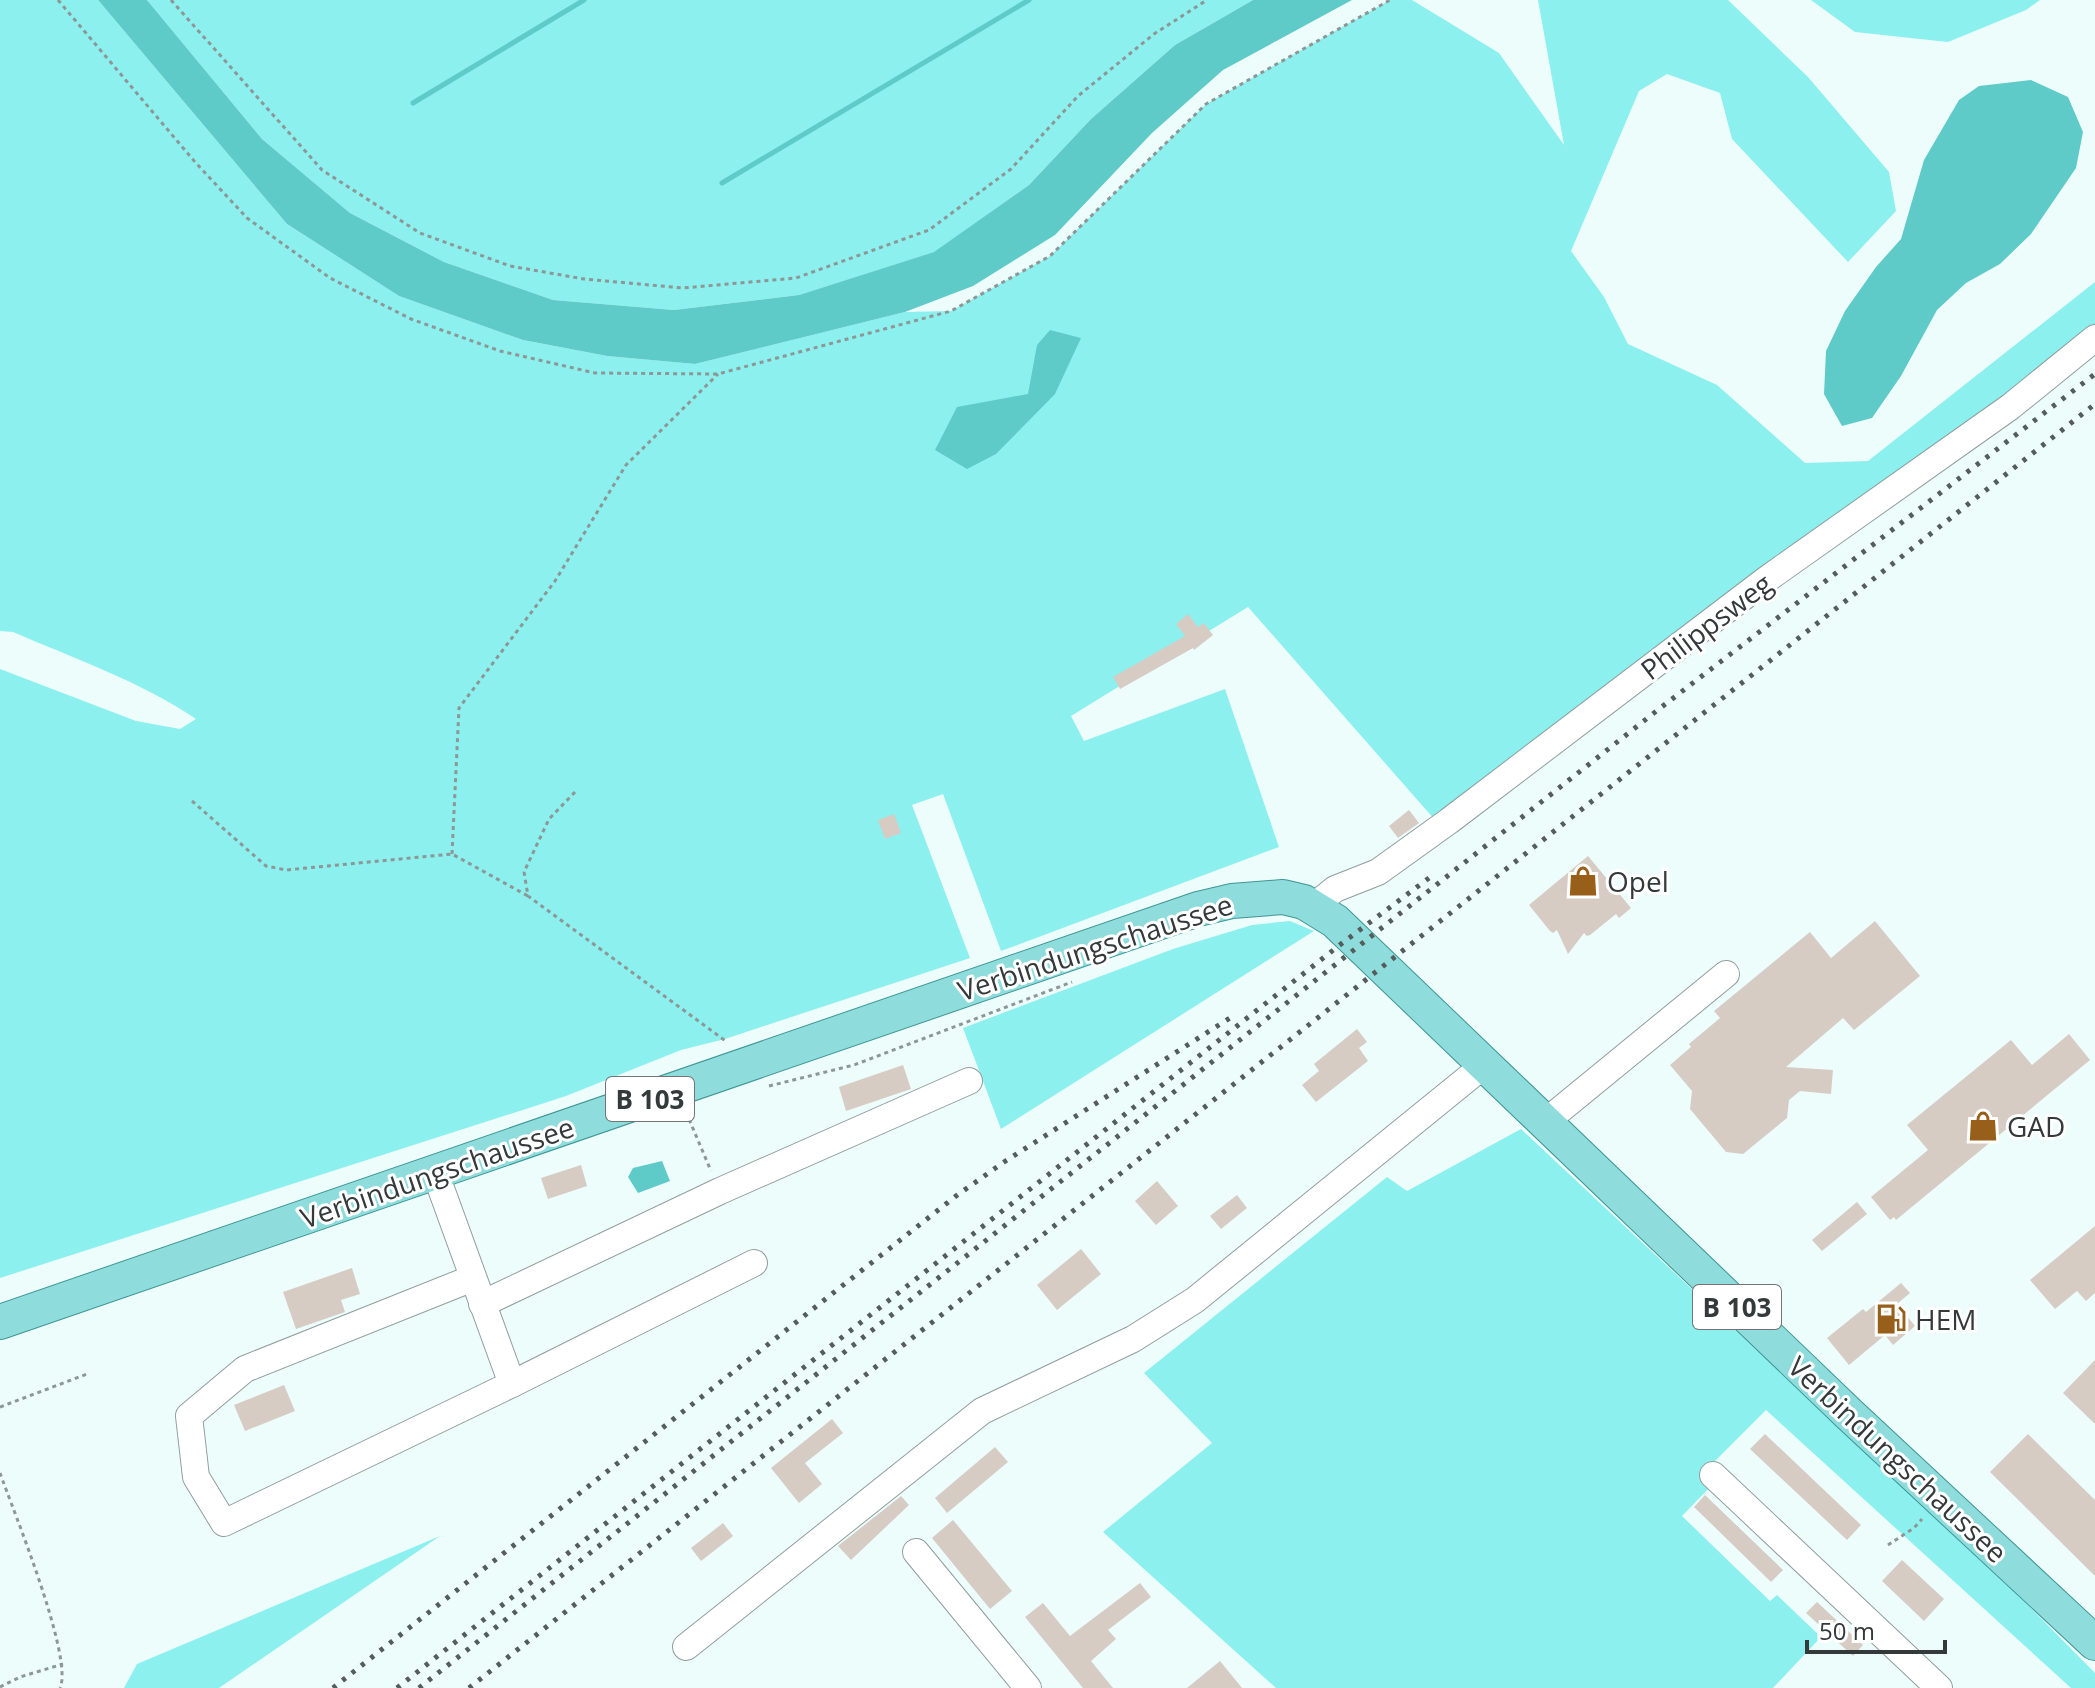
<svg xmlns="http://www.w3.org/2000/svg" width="2095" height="1688" font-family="'Open Sans',sans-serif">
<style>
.green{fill:#8cf0ee}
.water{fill:#5fcbc9}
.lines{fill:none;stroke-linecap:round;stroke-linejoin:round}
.stream{stroke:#5fcbc9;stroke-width:5}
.building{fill:#d6ccc4}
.minor-casing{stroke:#909e9d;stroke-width:28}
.major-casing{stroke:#3e9694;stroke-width:36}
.path{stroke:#8c9796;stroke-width:3;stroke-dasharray:4 4;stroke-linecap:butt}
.minor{stroke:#fff;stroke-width:26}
.major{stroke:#8edddc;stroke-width:34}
.rail{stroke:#545c5c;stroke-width:5;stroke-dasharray:4 8;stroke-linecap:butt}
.labels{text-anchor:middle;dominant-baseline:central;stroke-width:6;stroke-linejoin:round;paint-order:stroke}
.shield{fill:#fff;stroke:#717575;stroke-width:2}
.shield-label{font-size:26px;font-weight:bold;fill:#343a3a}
.street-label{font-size:28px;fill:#343a3a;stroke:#fff}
.poi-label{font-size:28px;fill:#343a3a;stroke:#fff;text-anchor:start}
</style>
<rect width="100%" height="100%" fill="#edfdfc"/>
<g class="green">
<path d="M0 0H98L287 224 399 296 523 340 607 356 695 364 905 312 951 311 1050 256 1206 104 1390 0H1412L1499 53 1564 145 1538 0H1728L1808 77 1889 172 1896 211 1848 262 1732 139 1720 93 1667 74 1639 91 1571 251 1604 297 1628 344 1717 385 1805 463 1868 461 2095 282V338L1435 820 1248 607 1071 716 1084 741 1225 689 1279 847 1001 951 943 794 912 805 970 958 725 1039 681 1050 566 1096 0 1278V669L136 721 180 729 196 719C142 682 73 658 13 632L0 631Z"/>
<path d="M147 0H1253L1175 45 1091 119 1029 185 935 252 799 295 674 310 553 300 444 262 350 213 262 139Z"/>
<path d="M1811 0H2040L2026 10 1948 42 1855 32Z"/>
<path d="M1290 921 1314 931 1001 1129 963 1028 1173 949 1252 925Z"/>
<path d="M1521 1129 2012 1589 2095 1673V1688H2071L1766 1410 1702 1474 1712 1485 1682 1516 1770 1601 1777 1595 1821 1637 1773 1688H1276L1103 1532 1212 1443 1144 1373 1387 1177 1407 1191Z"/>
<path d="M440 1536 219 1688H124L137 1664Z"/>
</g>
<g class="water">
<path d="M98 0H147L262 139 350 213 444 262 553 300 674 310 799 295 934 252 1029 185 1091 119 1175 45 1253 0H1352L1223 70 1152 133 1055 235 973 286 905 312 695 364 607 356 523 340 399 296 287 224Z"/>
<path d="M2031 80 2068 97 2083 132 2076 168 2031 234 2000 264 1966 283 1937 310 1901 376 1872 418 1842 426 1824 394 1826 351 1845 311 1876 267 1901 239 1924 160 1959 100 1979 86Z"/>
<path d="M1050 330 1081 338 1055 394 996 454 967 469 935 450 957 407 1028 394 1037 345Z"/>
<path d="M662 1161 670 1181 638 1193 628 1177 633 1168Z"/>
</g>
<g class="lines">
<g class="stream">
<path d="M413 103 584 0"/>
<path d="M722 183 1029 0"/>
</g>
</g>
<g class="building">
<path d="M1188 614 1198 627 1204 623 1213 635 1194 650 1193 648 1120 689 1113 677 1185 636 1176 624Z"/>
<path d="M1409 810 1419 823 1398 838 1389 826Z"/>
<path d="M894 814 901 833 885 839 878 820Z"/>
<path d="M1588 856 1631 908 1619 918 1616 914 1590 935 1587 936 1584 933 1568 954 1557 930 1553 933 1550 931 1529 905Z"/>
<path d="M1875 921 1920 976 1854 1030 1843 1018 1786 1067 1833 1070 1831 1094 1800 1091 1789 1100 1787 1118 1743 1154 1726 1152 1690 1109 1692 1091 1670 1065 1691 1047 1689 1044 1720 1018 1714 1011 1810 932 1831 958Z"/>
<path d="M1357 1029 1367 1042 1359 1048 1368 1061 1316 1102 1302 1085 1319 1071 1314 1064Z"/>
<path d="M2069 1034 2090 1060 1896 1220 1894 1217 1890 1220 1871 1197 1928 1150 1907 1125 2011 1040 2032 1065Z"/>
<path d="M903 1065 911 1089 846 1111 839 1087Z"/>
<path d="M581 1165 587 1186 548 1199 541 1178Z"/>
<path d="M1157 1181 1178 1206 1156 1225 1135 1201Z"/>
<path d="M1237 1195 1247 1208 1221 1229 1210 1216Z"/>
<path d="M1857 1202 1867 1214 1822 1251 1812 1240Z"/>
<path d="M2095 1226V1293L2086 1301 2077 1291 2055 1309 2030 1280Z"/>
<path d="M1081 1249 1101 1274 1057 1310 1037 1285Z"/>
<path d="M352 1268 360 1294 341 1300 345 1312 296 1329 283 1292Z"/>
<path d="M1901 1283 1910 1293 1897 1304 1915 1326 1893 1345 1885 1335 1849 1365 1827 1338 1863 1309 1866 1312Z"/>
<path d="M2095 1360V1424L2063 1393Z"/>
<path d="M284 1385 295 1411 245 1431 234 1405Z"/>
<path d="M832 1419 843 1433 805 1463 822 1484 799 1503 771 1468Z"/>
<path d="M1765 1434 1861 1525 1847 1540 1750 1449Z"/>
<path d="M2028 1434 2095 1500V1576L1990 1472Z"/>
<path d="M995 1447 1008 1462 947 1513 935 1498Z"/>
<path d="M1705 1495 1783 1570 1771 1582 1694 1507Z"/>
<path d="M901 1496 909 1505 851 1560 838 1546Z"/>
<path d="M953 1520 1012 1591 990 1609 932 1538Z"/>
<path d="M723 1523 733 1536 701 1561 691 1548Z"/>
<path d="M1902 1560 1944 1599 1924 1621 1882 1581Z"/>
<path d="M1140 1583 1151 1597 1108 1630 1116 1639 1091 1661 1113 1688H1083L1025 1617 1043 1603 1070 1636Z"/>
<path d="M1817 1602 1863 1645 1853 1656 1806 1613Z"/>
<path d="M1220 1661 1242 1688H1187Z"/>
</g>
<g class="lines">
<g class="minor-casing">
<g id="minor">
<path d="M1313 907 1335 889 1378 872 1449 821 1767 579 2010 407 2095 338"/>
<path d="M1544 1123 1726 974"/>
<path d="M435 1172 512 1384 224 1523 196 1477 189 1416 245 1369 473 1278"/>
<path d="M482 1304 720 1191 969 1081"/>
<path d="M512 1384 754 1263"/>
<path d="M1713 1475 1939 1688"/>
<path d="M916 1552 1028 1688"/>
<path d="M686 1647 982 1411 1133 1339 1195 1300 1483 1066"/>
</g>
</g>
<g class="major-casing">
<path id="major" d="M0 1322 1198 909 1232 901 1283 897 1304 902 1335 921 1849 1414 2095 1643"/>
</g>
<g class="path">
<path d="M58 0 195 162 247 218 330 278 411 319 500 351 595 373 718 374 951 311 1050 256 1206 104 1390 0"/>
<path d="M171 0 322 170 420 233 510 266 584 279 683 288 796 278 929 230 1011 169 1078 96 1154 34 1207 0"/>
<path d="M575 792 549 819 524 872 528 896 727 1042"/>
<path d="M192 801 266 866 286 870 452 854 528 896"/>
<path d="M452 854 459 708 555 581 626 465 718 374"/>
<path d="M769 1086 854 1065 1072 982"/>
<path d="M686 1112 711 1171"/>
<path d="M0 1407 87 1374"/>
<path d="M0 1473C13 1510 74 1658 60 1688"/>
<path d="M1888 1545 1914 1528 1922 1519"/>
<path d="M0 1687 20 1677 63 1664"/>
</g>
<use href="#minor" class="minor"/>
<use href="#major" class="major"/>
<g class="rail">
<path d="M333 1688 956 1196 1004 1162 1233 1016"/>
<path d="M397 1688 1341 944 1429 878"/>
<path d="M419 1688 1659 709 2095 374"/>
<path d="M469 1688 2095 404"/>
</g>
</g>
<defs>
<g id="shop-bare" transform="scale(2.4)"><path d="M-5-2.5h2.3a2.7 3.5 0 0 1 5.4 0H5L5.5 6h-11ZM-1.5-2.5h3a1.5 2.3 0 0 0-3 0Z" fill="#985f1b" stroke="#fff" stroke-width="2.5" paint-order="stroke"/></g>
<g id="fuel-bare" transform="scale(2.4)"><path d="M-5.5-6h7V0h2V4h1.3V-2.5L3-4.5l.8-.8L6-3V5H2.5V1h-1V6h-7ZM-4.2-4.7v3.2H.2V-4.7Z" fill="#985f1b" stroke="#fff" stroke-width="2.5" paint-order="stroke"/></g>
</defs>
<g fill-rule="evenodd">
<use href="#shop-bare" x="1583" y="881"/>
<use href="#shop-bare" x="1983" y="1126"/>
<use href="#fuel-bare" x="1891" y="1319"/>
</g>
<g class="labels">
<g class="shield">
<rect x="606" y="1077" width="88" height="44" rx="6"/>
<rect x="1693" y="1285" width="88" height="44" rx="6"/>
</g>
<g class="shield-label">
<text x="650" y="1099">B 103</text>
<text x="1737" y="1307">B 103</text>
</g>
<g class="street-label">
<text transform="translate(1706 626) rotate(-37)">Philippsweg</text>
<text transform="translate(1095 947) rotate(-18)">Verbindungschaussee</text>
<text transform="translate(437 1172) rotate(-19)">Verbindungschaussee</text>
<text transform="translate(1898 1459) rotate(43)">Verbindungschaussee</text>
</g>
<g class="poi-label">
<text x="1607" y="881">Opel</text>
<text x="2007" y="1126">GAD</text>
<text x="1915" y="1319">HEM</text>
</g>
</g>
<path d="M1807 1640v12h138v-12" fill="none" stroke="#343a3a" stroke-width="4"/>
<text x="1819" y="1640" font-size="24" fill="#343a3a" stroke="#ffffff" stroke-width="6" paint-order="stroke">50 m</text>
</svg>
